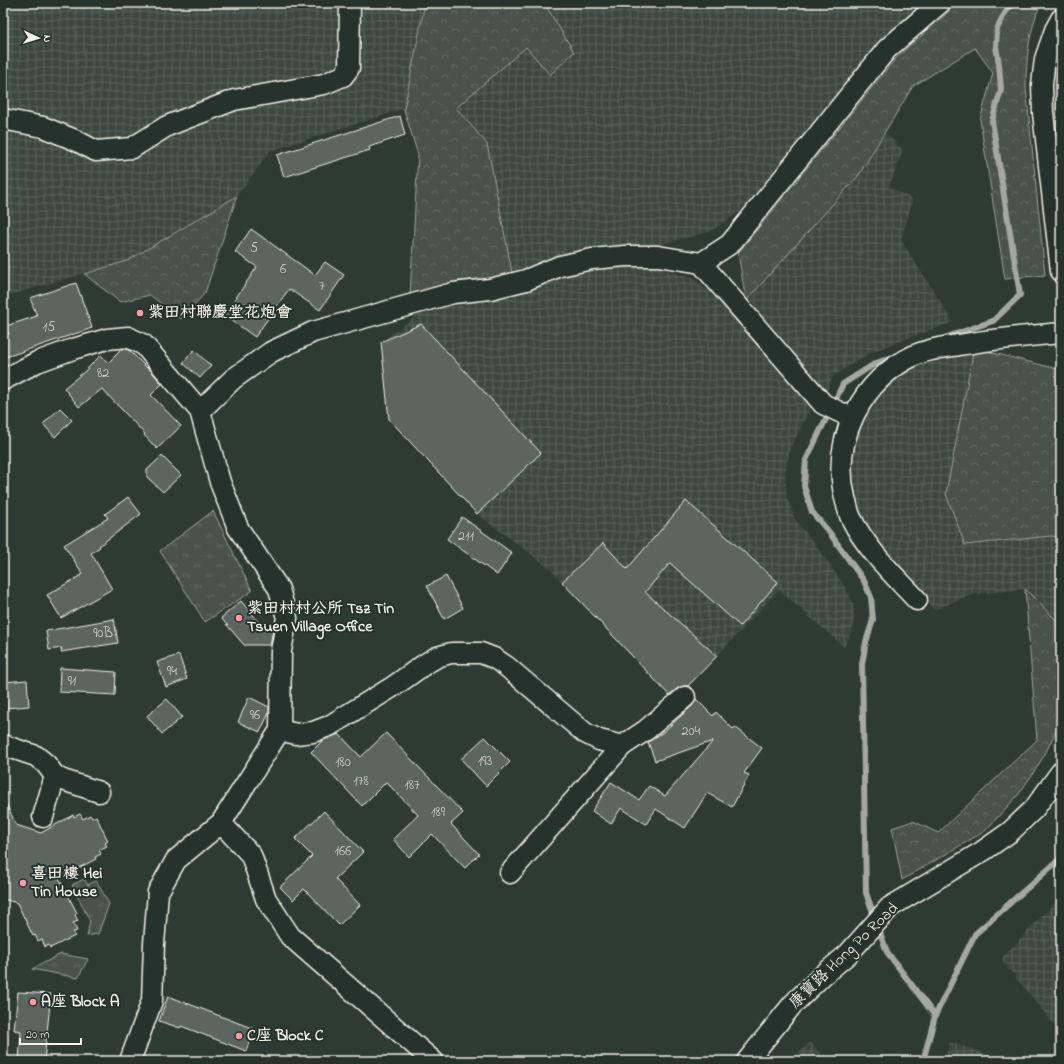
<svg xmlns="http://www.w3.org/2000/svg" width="1064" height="1064" font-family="'Indie Flower','LXGW WenKai TC',sans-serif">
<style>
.industrial{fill:url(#industrial-grid)}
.grass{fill:url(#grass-tufts);stroke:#9ea29a}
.forest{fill:url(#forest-crowns);stroke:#9ea29a}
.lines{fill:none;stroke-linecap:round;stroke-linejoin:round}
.stream{stroke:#a4a8a0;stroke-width:6}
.building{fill:#5c655e;stroke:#f4f1e8}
.minor-casing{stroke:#f4f1e8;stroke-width:23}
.minor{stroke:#26332d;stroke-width:20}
.poi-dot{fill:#ff9aa2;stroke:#26332d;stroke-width:1.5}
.labels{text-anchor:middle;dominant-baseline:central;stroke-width:4;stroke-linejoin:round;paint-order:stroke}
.number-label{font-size:14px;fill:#cecec6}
.poi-label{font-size:16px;font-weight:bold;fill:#f4f1e8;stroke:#26332d;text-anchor:start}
.street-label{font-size:16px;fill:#f4f1e8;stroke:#26332d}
</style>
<defs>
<pattern id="industrial-grid" width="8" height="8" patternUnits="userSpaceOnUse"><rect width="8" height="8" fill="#3c4841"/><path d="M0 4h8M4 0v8" fill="none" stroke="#59635c"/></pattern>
<pattern id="grass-tufts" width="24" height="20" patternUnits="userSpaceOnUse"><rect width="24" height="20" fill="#48524c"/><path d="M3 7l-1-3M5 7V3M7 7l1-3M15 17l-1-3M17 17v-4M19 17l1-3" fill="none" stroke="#636b66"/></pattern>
<pattern id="forest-crowns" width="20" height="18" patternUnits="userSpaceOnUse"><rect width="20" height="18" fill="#48524c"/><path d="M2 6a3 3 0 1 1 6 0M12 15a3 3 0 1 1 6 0" fill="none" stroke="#636b66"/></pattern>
</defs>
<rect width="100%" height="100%" fill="#2e3b34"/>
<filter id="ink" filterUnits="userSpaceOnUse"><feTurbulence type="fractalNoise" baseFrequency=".025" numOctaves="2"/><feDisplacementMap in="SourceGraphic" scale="8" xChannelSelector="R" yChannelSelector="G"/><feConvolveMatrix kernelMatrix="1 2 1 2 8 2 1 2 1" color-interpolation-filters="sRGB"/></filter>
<g filter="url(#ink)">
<g class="industrial">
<path d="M3 3H925L879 42 744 209 709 232 658 245H625L591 248 557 255 512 272 491 278 458 281 410 296 418 155 403 109 270 151 237 196 127 261 3 297Z"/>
<path d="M1061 40V170L1053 115 1052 94 1053 74Z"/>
<path d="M885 133 903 150 889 187 913 199 901 240 953 322 871 352 833 376 824 397 746 301 858 176Z"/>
<path d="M626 266 657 267 692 278 718 298 811 407 790 449 785 473 787 498 796 521 815 544 847 590 853 604 854 619 851 634 844 647 779 590 674 701 548 567 477 514 389 419 381 342 422 312 455 303 492 299 529 290 563 276 594 270Z"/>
<path d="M974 348 1051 536 1061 538V625L1025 589 974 594 934 610 893 564 856 514 848 451 868 402 918 361Z"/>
<path d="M1061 896V1033L1001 959Z"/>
<path d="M810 1042 827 1061H790Z"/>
<path d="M950 1042 1008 1061H945Z"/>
</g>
<g class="grass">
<path d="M213 511 252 591 205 622 160 551Z"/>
<path d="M84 879 88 885 96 880 109 904 98 934 87 936 90 921 72 885Z"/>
<path d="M61 954 88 959 78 978 32 969Z"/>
</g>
<g class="forest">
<path d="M425 3H550L546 6 574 52 550 75 526 47 456 108 487 144 512 272 491 278 458 281 410 296 418 155 404 109Z"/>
<path d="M957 3H1041C1029 30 1026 59 1026 88L1045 275 1005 279 980 120 993 73 975 48 913 86 858 176 746 301 738 253 896 58 944 16Z"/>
<path d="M237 196 205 293 181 319 150 295 120 302 84 274 127 261Z"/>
<path d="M974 348 1061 370V538L1051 536 965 545 946 494Z"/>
<path d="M1025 589 1061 625V721L1045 754 1032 775 1018 795 985 831 902 880 892 828 913 821 938 833 1037 740Z"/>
</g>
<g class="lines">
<g class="stream">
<path d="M944 338 993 321 1020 295 992 121 1001 90 999 64 996 47 997 29 1005 13 1013 3"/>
<path d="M875 918 866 893 862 664 866 642 873 620 871 597 864 581 829 532 812 512 804 486 806 460 843 384 876 363 896 356"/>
<path d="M878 927 887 952 935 1016 923 1061"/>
<path d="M935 1016 975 934 1061 858"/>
</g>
</g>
<g class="building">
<path d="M400 116 405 135 369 147 370 150 284 177 277 155Z"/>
<path d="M251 229 315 275 325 262 344 275 320 310 289 289 255 337 224 315 257 267 235 252Z"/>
<path d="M76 283 92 328 3 358V336L9 334 6 326 37 316 30 298Z"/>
<path d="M421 324 541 453 477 514 389 419 381 342Z"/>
<path d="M122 349H126L130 351 147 368 148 367 162 384 151 395 181 426 157 449 144 435 145 434 102 389 79 407 64 388 84 372 101 355 108 363Z"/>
<path d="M194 350 211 366 200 378 183 363Z"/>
<path d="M60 408 72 420 55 437 43 424Z"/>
<path d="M162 456 181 475 163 492 147 477V470Z"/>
<path d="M128 497 141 514 99 546 100 547 91 553 112 589 61 618 47 595 83 574 64 545 108 518 105 514Z"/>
<path d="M686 501 778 582 740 626 670 563 645 592 717 656 688 686H683L678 688 669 695 562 582 603 543 627 569Z"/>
<path d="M462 517 512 553 497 575 447 539Z"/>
<path d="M446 576 463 608 444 619 427 586Z"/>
<path d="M241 601 265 629H273L270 645H244L221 618Z"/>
<path d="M114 619 118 643 61 652 62 648 49 650 46 631Z"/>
<path d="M179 655 187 679 166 687 157 662Z"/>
<path d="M60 668 116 672 115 695 59 692Z"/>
<path d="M27 680 29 706 6 708 4 682Z"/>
<path d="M249 697 269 707V713L260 732 238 722Z"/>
<path d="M167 699 182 717 162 734 147 716Z"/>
<path d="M696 699 713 716 716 712 733 729 735 727 762 748 744 773 749 775 732 807 707 793 685 828 656 809 646 824 621 808 611 824 592 811 611 782 639 800 649 786 665 796 713 741 655 761 648 742 662 733 692 706Z"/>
<path d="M386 733 463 813 451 824 479 854 465 868 432 834 409 857 393 839 418 815 396 792 386 782 362 806 311 752 323 740 339 734 361 757Z"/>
<path d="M485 737 510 762 486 786 461 759Z"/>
<path d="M3 797 16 825 41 833 73 815 74 817 80 814 83 819 90 815 92 818 96 816 108 841 105 843 107 846 99 850 101 854 95 857 96 859 59 878 77 913 75 915 78 921 73 923 77 931 73 932 75 936 50 948 49 945 45 947 42 939 38 941 35 935 33 936 17 903 3 899Z"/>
<path d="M324 811 363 852 335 879 360 905 339 925 304 889 293 900 280 887 312 856 295 839Z"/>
<path d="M18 992 51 994 44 1061H19L21 1031 14 1030Z"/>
<path d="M168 996 254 1029 246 1051 181 1026 180 1028 159 1021Z"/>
</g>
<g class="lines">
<g class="minor-casing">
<g id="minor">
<path d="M1061 19 1055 30 1045 59 1042 84 1043 113 1061 271"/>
<path d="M3 119 43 127 75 140 96 151 132 148 167 126 234 100 324 84 343 76 349 68 350 3"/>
<path d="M701 263 730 244 887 49 940 3"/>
<path d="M3 380 37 362 73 349 107 339 128 337 144 345 200 411 220 482 238 528 279 589 287 618 281 651 280 730 221 823 176 860 158 892 154 944 152 1001 130 1061"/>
<path d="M200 411 233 379 271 352 313 332 453 293 490 289 526 280 560 266 592 259 625 256H658L701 263 823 404 852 418"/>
<path d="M917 600C893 574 867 550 851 518 848 512 847 504 845 498 831 440 861 380 915 355 929 349 944 347 959 345 993 339 1027 336 1061 333"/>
<path d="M280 730 296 734 313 732 329 726 394 686 425 664 437 657 451 653H481L494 658 506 666 585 733 599 740 622 746 646 730 685 697"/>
<path d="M3 745 36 756 46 764 55 776 63 780 99 792"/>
<path d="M43 817 55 776"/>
<path d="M221 823 251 855 266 899 290 936 433 1061"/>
<path d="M510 873 622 746"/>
<path d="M747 1061 793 1004 823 975 848 954 890 907 983 851 1010 832 1034 809 1061 772"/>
</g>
</g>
<use href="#minor" class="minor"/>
</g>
</g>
<g class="poi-dot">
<circle cx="140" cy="313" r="4"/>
<circle cx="239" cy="618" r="4"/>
<circle cx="23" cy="883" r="4"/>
<circle cx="33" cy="1002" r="4"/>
<circle cx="239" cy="1036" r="4"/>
</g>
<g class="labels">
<g class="number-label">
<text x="254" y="248">5</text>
<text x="283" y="269">6</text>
<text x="322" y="286">7</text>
<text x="49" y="327">15</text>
<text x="103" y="373">82</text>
<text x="466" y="536">211</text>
<text x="103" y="633">90B</text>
<text x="172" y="671">94</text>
<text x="72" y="681">91</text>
<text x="255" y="715">96</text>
<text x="691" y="731">204</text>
<text x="485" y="761">193</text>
<text x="343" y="762">180</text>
<text x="361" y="781">178</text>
<text x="412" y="785">187</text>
<text x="438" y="812">189</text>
<text x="343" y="851">166</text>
</g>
<g class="poi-label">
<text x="148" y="313">紫田村聯慶堂花炮會</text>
<text x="247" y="609">紫田村村公所 Tsz Tin<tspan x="247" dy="18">Tsuen Village Office</tspan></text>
<text x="31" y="874">喜田樓 Hei<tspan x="31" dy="18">Tin House</tspan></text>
<text x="41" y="1002">A座 Block A</text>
<text x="247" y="1036">C座 Block C</text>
</g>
<g class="street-label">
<text transform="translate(844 956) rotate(-44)">康寶路 Hong Po Road</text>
</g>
</g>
<rect width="1064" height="1064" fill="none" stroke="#26332d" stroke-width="16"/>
<rect x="8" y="8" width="1048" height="1048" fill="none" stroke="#f4f1e8" stroke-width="1.5" filter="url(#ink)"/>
<g transform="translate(38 38) rotate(94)" stroke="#26332d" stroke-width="3" paint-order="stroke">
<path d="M0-3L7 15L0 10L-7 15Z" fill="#f4f1e8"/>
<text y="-6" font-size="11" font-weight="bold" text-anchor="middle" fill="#f4f1e8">N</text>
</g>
<path d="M20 1038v6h61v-6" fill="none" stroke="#f4f1e8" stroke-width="2"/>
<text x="26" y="1038" font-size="12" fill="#f4f1e8" stroke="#26332d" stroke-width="3" paint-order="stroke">20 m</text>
</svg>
